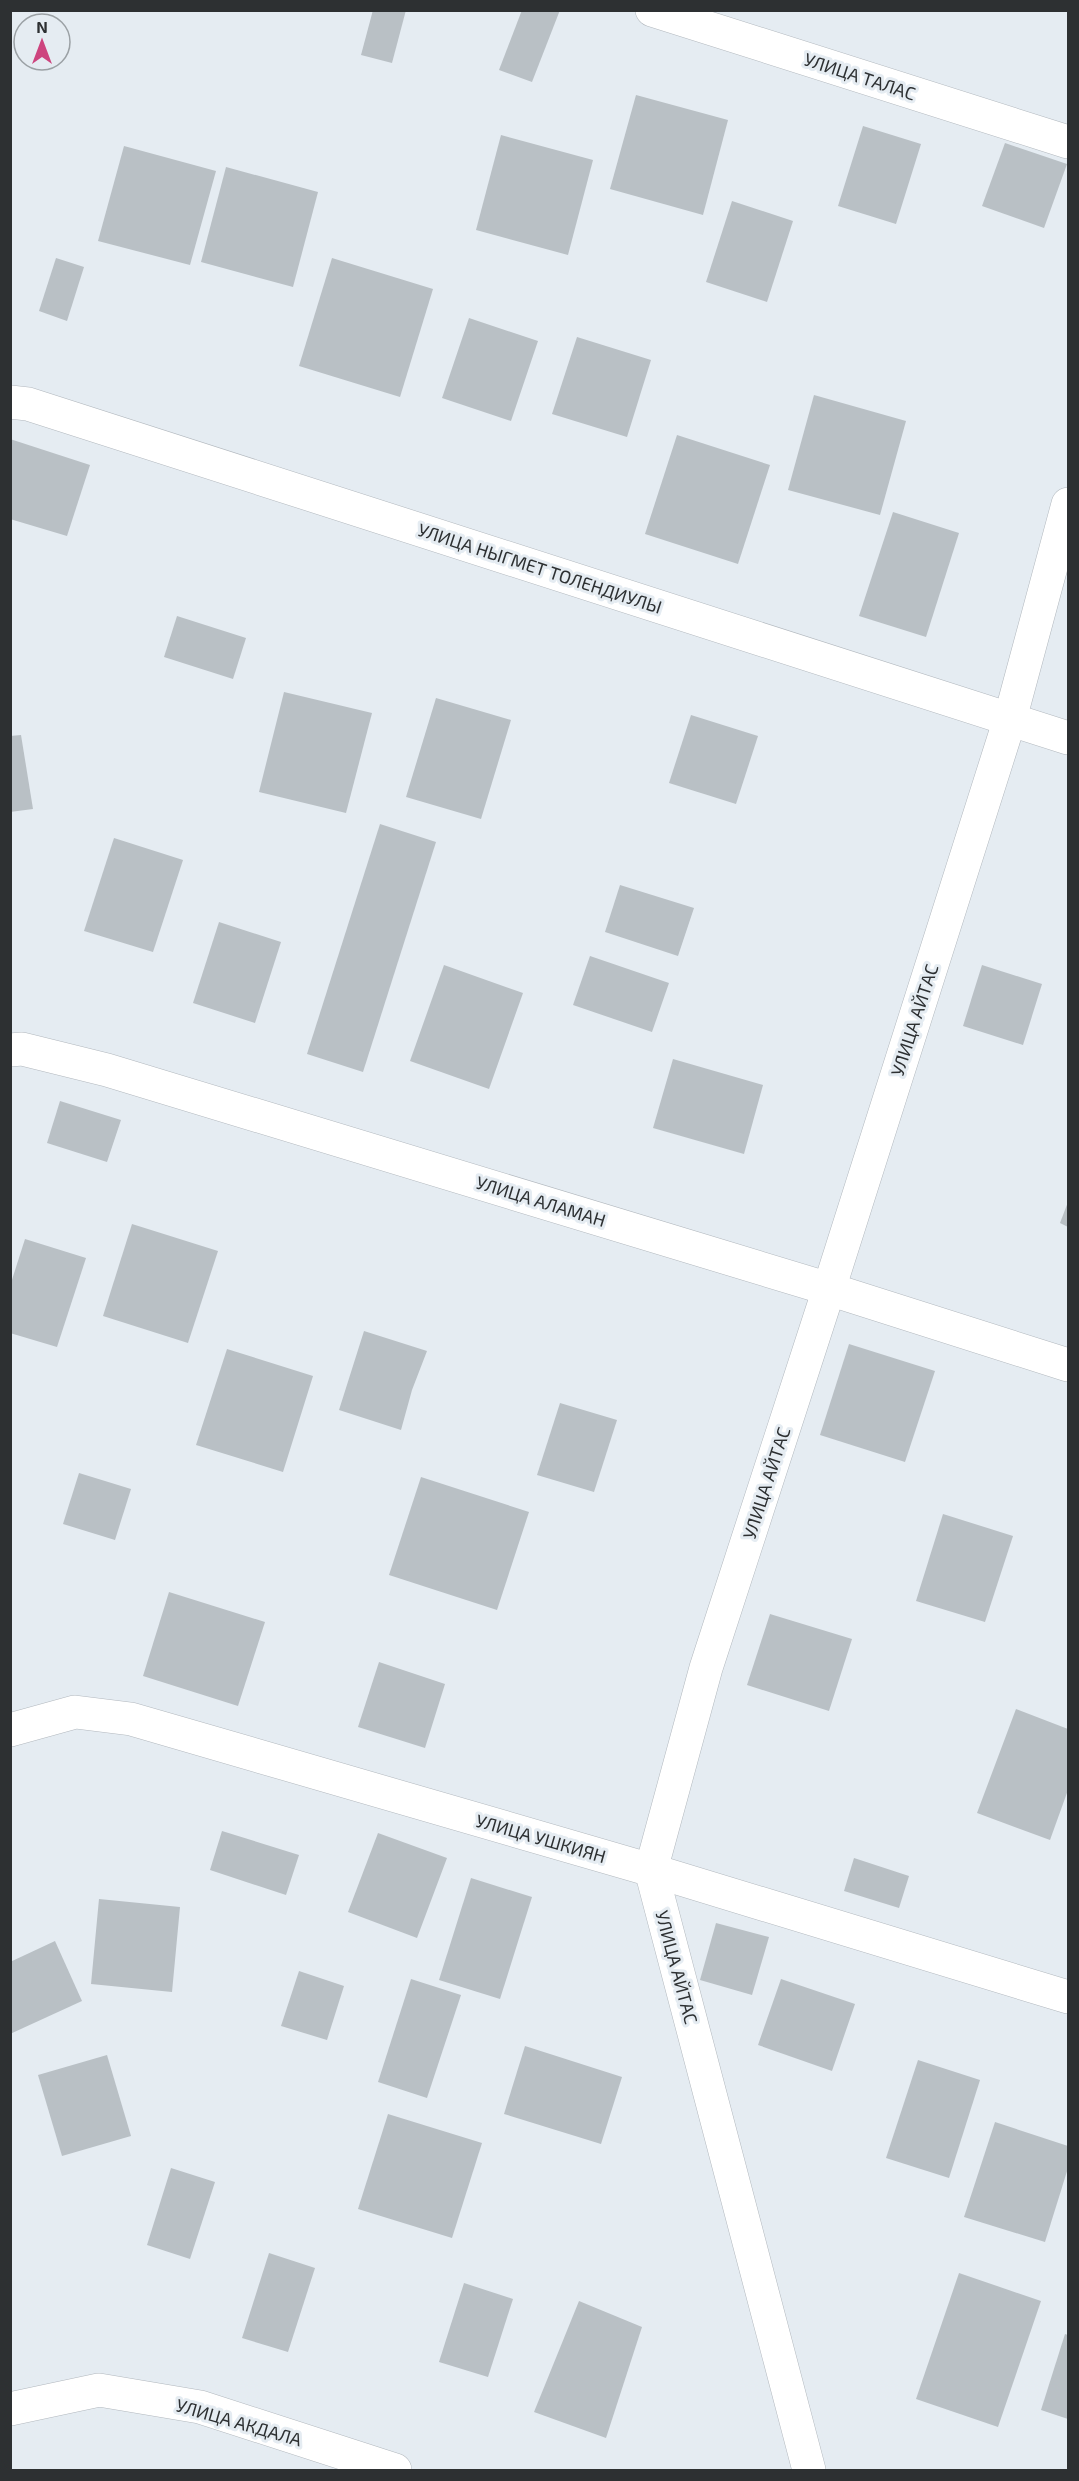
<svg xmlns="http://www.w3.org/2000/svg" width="1079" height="2481" font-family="'Exo 2',sans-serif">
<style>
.building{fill:#b9c0c5}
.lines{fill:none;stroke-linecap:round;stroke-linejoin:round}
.minor-casing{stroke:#b2b8be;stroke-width:34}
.minor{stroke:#fff;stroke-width:33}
.labels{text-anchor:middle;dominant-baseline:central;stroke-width:6;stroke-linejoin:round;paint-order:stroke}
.street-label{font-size:18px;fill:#2d3032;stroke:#e5ecf2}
</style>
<rect width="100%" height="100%" fill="#e5ecf2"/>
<g class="building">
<path d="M373 10H406L392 63 361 55Z"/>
<path d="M522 10H560L532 82 499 70Z"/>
<path d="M636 95 728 120 703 215 610 189Z"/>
<path d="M863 126 921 144 896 224 838 206Z"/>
<path d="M501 135 593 160 568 255 476 230Z"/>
<path d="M1005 143 1067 164 1044 228 982 206Z"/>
<path d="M124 146 216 171 190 265 98 241Z"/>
<path d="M226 167 318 192 293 287 201 262Z"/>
<path d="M732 201 793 221 767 302 706 282Z"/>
<path d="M56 258 84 267 67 321 39 311Z"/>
<path d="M332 258 433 289 400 397 299 366Z"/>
<path d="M469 318 538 341 511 421 442 398Z"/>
<path d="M577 337 651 360 627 437 552 414Z"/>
<path d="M814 395 906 421 880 515 788 490Z"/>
<path d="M677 435 770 465 738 564 645 534Z"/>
<path d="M10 439 90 465 67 536 10 519Z"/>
<path d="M893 512 959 533 926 637 859 616Z"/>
<path d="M177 616 246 638 233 679 164 657Z"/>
<path d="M284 692 372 713 346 813 259 792Z"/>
<path d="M436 698 511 720 481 819 406 797Z"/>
<path d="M691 715 758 736 736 804 669 783Z"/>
<path d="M21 735 33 809 10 812V736Z"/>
<path d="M380 824 436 842 363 1072 307 1054Z"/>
<path d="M114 838 183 860 153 952 84 931Z"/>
<path d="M620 885 694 908 678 956 605 932Z"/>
<path d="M219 922 281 942 255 1023 193 1003Z"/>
<path d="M590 956 669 983 652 1032 573 1005Z"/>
<path d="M444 965 523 993 489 1089 410 1061Z"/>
<path d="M982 965 1042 984 1023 1045 963 1026Z"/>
<path d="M673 1059 763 1085 744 1154 653 1128Z"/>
<path d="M60 1101 121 1120 107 1162 47 1143Z"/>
<path d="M1068 1202V1227L1060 1223Z"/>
<path d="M132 1224 218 1251 188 1343 103 1316Z"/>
<path d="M25 1239 86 1258 57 1347 10 1333V1286Z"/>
<path d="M364 1331 427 1351 412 1390 401 1430 339 1410Z"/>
<path d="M849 1344 935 1371 905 1462 820 1435Z"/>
<path d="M227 1349 313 1376 283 1472 196 1445Z"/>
<path d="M560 1403 617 1420 594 1492 537 1475Z"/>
<path d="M79 1473 131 1489 115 1540 63 1524Z"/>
<path d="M421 1477 529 1512 497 1610 389 1575Z"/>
<path d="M943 1514 1013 1536 985 1622 916 1601Z"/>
<path d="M169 1592 265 1622 238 1706 143 1676Z"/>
<path d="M770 1614 852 1639 829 1711 747 1685Z"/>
<path d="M379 1662 445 1684 425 1748 358 1727Z"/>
<path d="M1016 1709 1068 1729V1790L1050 1840 977 1813Z"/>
<path d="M222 1831 299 1855 286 1895 210 1870Z"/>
<path d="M378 1833 447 1858 417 1938 348 1912Z"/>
<path d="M854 1858 909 1876 899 1908 844 1891Z"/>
<path d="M471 1878 532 1897 500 1999 439 1980Z"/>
<path d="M99 1899 180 1907 172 1992 91 1984Z"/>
<path d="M716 1923 769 1937 752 1995 700 1980Z"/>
<path d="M55 1941 82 2001 10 2034V1962Z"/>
<path d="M299 1971 344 1986 327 2040 281 2026Z"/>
<path d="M411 1979 461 1995 427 2098 378 2082Z"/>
<path d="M781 1979 855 2004 832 2071 758 2045Z"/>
<path d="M525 2046 622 2077 601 2144 504 2114Z"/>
<path d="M107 2055 131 2136 62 2156 38 2075Z"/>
<path d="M918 2060 980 2080 949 2178 886 2158Z"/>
<path d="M388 2114 482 2143 452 2238 358 2209Z"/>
<path d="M995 2122 1068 2146V2168L1045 2242 964 2217Z"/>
<path d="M171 2168 215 2182 190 2259 147 2245Z"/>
<path d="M269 2253 315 2268 288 2352 242 2338Z"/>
<path d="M959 2273 1041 2301 998 2427 916 2399Z"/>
<path d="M464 2283 513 2299 488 2377 439 2362Z"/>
<path d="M579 2301 642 2327 606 2438 534 2412Z"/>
<path d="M1065 2334 1068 2335V2419L1041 2410Z"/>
</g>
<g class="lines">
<g class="minor-casing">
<g id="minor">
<path d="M652 10 1068 142"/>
<path d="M10 402 28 404 1068 738"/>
<path d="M10 1050 22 1049 107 1070 829 1289 1068 1365"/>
<path d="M10 1730 75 1712 131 1719 651 1870 1068 1997"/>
<path d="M10 2409 99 2390 200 2407 395 2470"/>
<path d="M809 2470 651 1870 706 1668 829 1289 1010 719 1068 504"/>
</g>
</g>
<use href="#minor" class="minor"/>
</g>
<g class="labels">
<g class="street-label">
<text transform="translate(860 76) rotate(18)">УЛИЦА ТАЛАС</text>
<text transform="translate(540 568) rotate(18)">УЛИЦА НЫГМЕТ ТОЛЕНДИУЛЫ</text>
<text transform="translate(914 1020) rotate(-72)">УЛИЦА АЙТАС</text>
<text transform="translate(541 1201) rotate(17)">УЛИЦА АЛАМАН</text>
<text transform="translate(766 1483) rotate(-72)">УЛИЦА АЙТАС</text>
<text transform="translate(541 1838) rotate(16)">УЛИЦА УШКИЯН</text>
<text transform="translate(677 1967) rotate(75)">УЛИЦА АЙТАС</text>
<text transform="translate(239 2422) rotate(16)">УЛИЦА АКДАЛА</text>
</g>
</g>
<rect width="1079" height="2481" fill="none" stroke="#2d3032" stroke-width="24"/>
<g transform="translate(42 42)"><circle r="28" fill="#e5ecf2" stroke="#9ba1a5" stroke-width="1.5"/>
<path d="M0-4.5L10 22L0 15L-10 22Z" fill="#cd447e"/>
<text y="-9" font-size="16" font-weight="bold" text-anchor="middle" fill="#2d3032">N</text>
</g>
</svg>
